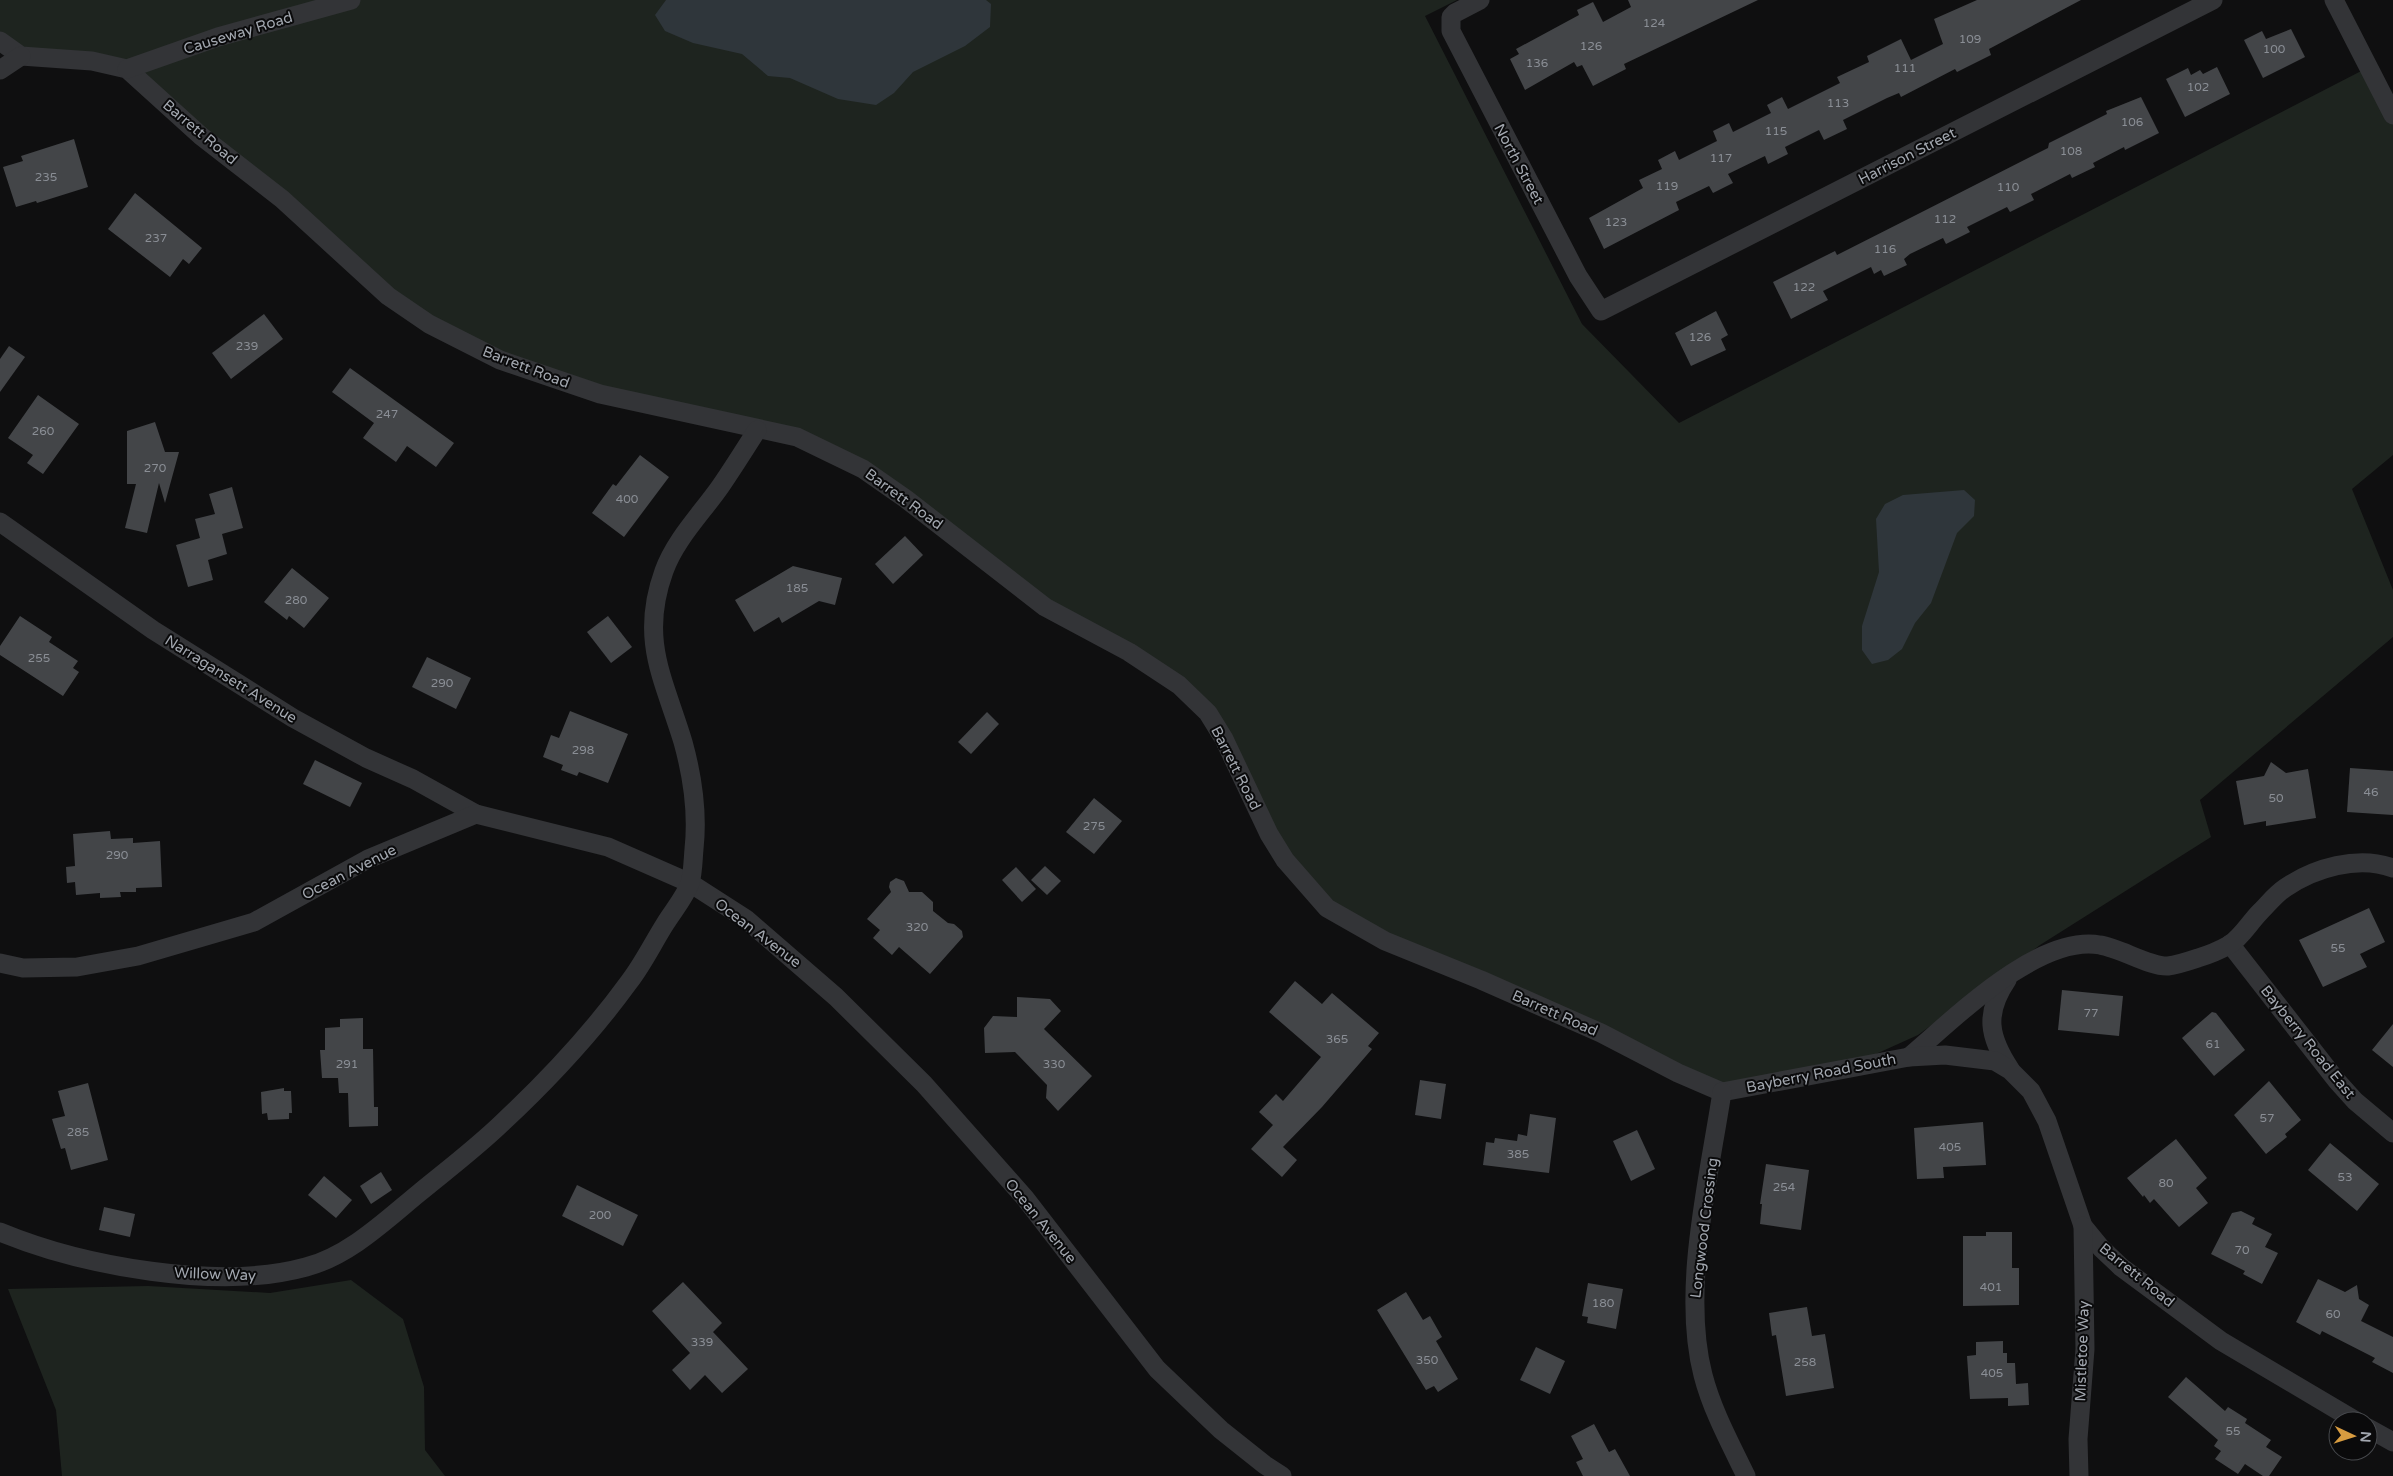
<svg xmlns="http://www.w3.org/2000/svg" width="2393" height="1476" font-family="'Varela Round',sans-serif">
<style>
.green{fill:#1e241f}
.water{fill:#2f363b}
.building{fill:#434548}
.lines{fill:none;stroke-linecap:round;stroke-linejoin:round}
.minor{stroke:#333437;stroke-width:19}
.labels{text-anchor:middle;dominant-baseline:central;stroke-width:4;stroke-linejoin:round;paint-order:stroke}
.number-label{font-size:12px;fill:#8a8e95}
.street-label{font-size:15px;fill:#a2a7af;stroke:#0a0a0b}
</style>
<rect width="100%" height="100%" fill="#0f0f10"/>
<g class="green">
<path d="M0 0H1457L1425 16 1582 324 1679 423 2367 68 2393 118V455L2352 489 2393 590V637L2200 800 2211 837 2040 945 1918 1035 1836 1072 1722 1084 1327 908 1285 860 1208 713 829 453 569 384 429 324 127 66 22 50 0 34Z"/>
<path d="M351 1280 403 1319 424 1387 425 1450 445 1476H62L56 1410 8 1289 148 1286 270 1293Z"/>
</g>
<g class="water">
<path d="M666 0H986L991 4 990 27 965 46 913 72 894 93 876 105 838 99 790 78 768 76 742 54 693 43 665 31 655 15Z"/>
<path d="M1964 490 1975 500 1974 516 1957 533 1931 603 1915 623 1902 649 1888 660 1872 664 1862 650V626L1879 572 1876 519 1885 504 1903 495Z"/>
</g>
<g class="building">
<path d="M1628 0H1758L1624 64 1626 69 1593 86 1582 65 1577 67 1574 62 1525 90 1510 59 1519 54 1516 49 1579 15 1577 10 1593 2 1603 22 1631 7Z"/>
<path d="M1977 0H2081L1989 49 1991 55 1957 72 1955 69 1901 97 1899 93 1887 98 1843 120 1847 129 1824 140 1819 130 1785 147 1788 154 1768 164 1765 156 1728 174 1733 183 1713 193 1709 186 1676 202 1679 210 1604 249 1589 218 1643 188 1639 180 1662 169 1658 160 1675 151 1679 160 1717 141 1713 131 1729 123 1733 132 1771 113 1767 105 1782 97 1788 109 1840 83 1837 77 1869 62 1867 56 1901 39 1911 60 1943 44 1934 19Z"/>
<path d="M2291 29 2305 57 2263 78 2244 40 2262 31 2266 39Z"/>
<path d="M2217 67 2230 94 2185 117 2166 79 2188 68 2191 75 2200 70 2203 74Z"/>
<path d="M2141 97 2159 133 2125 150 2124 147 2093 163 2095 167 2072 178 2070 174 2037 191 2031 194 2034 200 2010 212 2007 207 1967 227 1970 232 1946 244 1943 238 1910 254 1904 259 1907 265 1884 276 1881 270 1874 274 1871 267 1823 291 1828 300 1791 319 1773 282 1835 251 1837 255 1916 215 2048 148 2049 143 2107 114 2106 111Z"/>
<path d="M74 139 88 187 37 203 36 201 16 207 3 167 23 161 21 156Z"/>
<path d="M135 193 202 248 189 264 183 259 170 277 108 229Z"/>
<path d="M1716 311 1728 335 1721 339 1726 350 1691 366 1675 333Z"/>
<path d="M264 314 283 339 231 379 212 353Z"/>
<path d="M9 346 25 357 0 392V359Z"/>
<path d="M350 368 454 443 436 467 407 446 396 462 363 438 374 423 332 392Z"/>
<path d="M38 395 79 424 43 474 27 463 33 455 8 438Z"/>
<path d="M155 422 165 452H179L165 503 159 483 147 533 125 528 136 484H127V431Z"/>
<path d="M640 455 669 477 624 537 592 513 613 484 616 486Z"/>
<path d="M232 487 243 528 222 534 227 554 208 560 213 580 188 587 176 545 200 538 195 519 215 514 209 494Z"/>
<path d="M905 536 923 555 893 584 875 564Z"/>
<path d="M793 566 842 578 835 605 819 601 782 623 779 617 754 632 735 600Z"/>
<path d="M292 568 329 598 304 628 289 616 287 620 264 602Z"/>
<path d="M20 616 52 637 49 642 78 661 73 668 79 672 63 696 0 655V646Z"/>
<path d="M608 616 632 647 611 663 587 632Z"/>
<path d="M427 657 471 678 456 709 412 687Z"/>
<path d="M570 711 628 734 608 783 579 772 577 776 561 770 563 765 543 757 551 735 559 738Z"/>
<path d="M987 712 999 724 971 754 958 742Z"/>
<path d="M315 760 362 783 350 807 303 784Z"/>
<path d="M2271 762 2286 773 2308 769 2316 818 2266 826V821L2244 825 2236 781 2264 776Z"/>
<path d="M2350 768 2393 771V815L2347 812Z"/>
<path d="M1094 798 1122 821 1094 854 1066 832Z"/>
<path d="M110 831 111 839 133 838V843L160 841 162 887 136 888V892H120L121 897 100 898V893L76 895 75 882 67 883 66 867 75 866 73 834Z"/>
<path d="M1045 866 1061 881 1047 895 1031 880Z"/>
<path d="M1016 867 1036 889 1022 902 1002 880Z"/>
<path d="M896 878 904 881 909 892H922L933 902V911L948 923 954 924 962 931 963 937 930 974 899 947 892 955 873 938 880 930 867 919 891 892 889 887 890 882Z"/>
<path d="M2369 908 2385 942 2360 954 2367 967 2323 987 2299 940Z"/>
<path d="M1295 981 1322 1004 1332 993 1379 1033 1368 1046 1372 1049 1322 1107 1283 1147 1297 1160 1282 1177 1251 1149 1273 1125 1259 1112 1276 1094 1283 1101 1321 1057 1269 1012Z"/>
<path d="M2062 990 2123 996 2119 1036 2058 1030Z"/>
<path d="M1017 997 1050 999 1061 1011 1044 1029 1092 1076 1058 1111 1046 1098 1047 1085 1015 1052 985 1053 984 1028 993 1016 1017 1017Z"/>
<path d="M2212 1012 2216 1013 2245 1050 2214 1076 2182 1038Z"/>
<path d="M363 1018V1049H373L374 1107H378V1126L349 1127 348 1093H339L338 1078H322L320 1050H325V1028L340 1027V1019Z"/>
<path d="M2393 1024V1067L2372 1050Z"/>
<path d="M1420 1080 1446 1084 1441 1119 1415 1115Z"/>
<path d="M2269 1081 2301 1120 2285 1134 2287 1137 2266 1154 2234 1115Z"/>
<path d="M88 1083 108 1160 71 1170 65 1148 61 1149 52 1119 65 1116 58 1091Z"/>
<path d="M284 1088V1091H291L292 1113H289V1119L268 1120 267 1113 262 1114 261 1092Z"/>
<path d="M1530 1114 1556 1118 1549 1173 1483 1165 1486 1142 1494 1143 1495 1138 1517 1141 1518 1134 1527 1136Z"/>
<path d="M1983 1122 1986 1165 1943 1167 1944 1178 1917 1179 1914 1128Z"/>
<path d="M1637 1130 1655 1169 1631 1181 1613 1141Z"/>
<path d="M2176 1139 2207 1178 2196 1188 2208 1203 2179 1227 2154 1199 2150 1203 2144 1195 2143 1197 2127 1178Z"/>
<path d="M2330 1143 2379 1184 2357 1211 2308 1170Z"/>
<path d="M1766 1164 1809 1170 1801 1230 1760 1224 1762 1204H1760Z"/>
<path d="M381 1172 392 1190 371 1204 360 1186Z"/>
<path d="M324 1176 352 1200 336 1218 308 1195Z"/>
<path d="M577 1185 638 1215 623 1246 562 1216Z"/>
<path d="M104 1207 135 1214 130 1237 99 1230Z"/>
<path d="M2241 1211 2255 1218 2252 1224 2272 1234 2265 1247 2278 1253 2262 1284 2243 1274 2245 1271 2211 1254 2232 1213Z"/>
<path d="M1986 1232H2012V1268H2019V1305L1963 1306V1236H1986Z"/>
<path d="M2318 1279 2345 1292 2357 1285 2359 1299 2369 1305 2361 1321 2393 1337V1373L2372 1362 2375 1358 2322 1331 2320 1335 2296 1322Z"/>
<path d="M683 1282 722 1323 713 1332 748 1369 722 1393 705 1375 690 1390 672 1370 690 1353 652 1311Z"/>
<path d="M1588 1283 1623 1289 1616 1329 1587 1323 1588 1317 1582 1316Z"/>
<path d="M1406 1292 1423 1320 1430 1316 1442 1337 1436 1341 1458 1379 1438 1392 1434 1386 1426 1390 1377 1310Z"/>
<path d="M1807 1307 1812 1336 1825 1334 1834 1388 1786 1396 1776 1335 1772 1336 1769 1313Z"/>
<path d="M2003 1341V1353H2007V1363H2015L2016 1384 2028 1383 2029 1405 2008 1406V1398L1970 1399 1967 1356 1976 1355V1342Z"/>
<path d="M1536 1347 1565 1361 1550 1394 1520 1380Z"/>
<path d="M2186 1377 2225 1411 2228 1407 2247 1419 2245 1423 2271 1440 2266 1447 2282 1457 2269 1476H2263L2245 1464 2238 1474 2215 1459 2221 1451 2214 1446 2218 1440 2168 1397Z"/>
<path d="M1594 1424 1609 1452 1615 1449 1630 1476H1583L1576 1462 1583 1459 1571 1436Z"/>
</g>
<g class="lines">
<g class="minor">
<path d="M1480 0 1455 13 1451 17V31L1578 276 1601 311 2213 0"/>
<path d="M2334 0 2393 115"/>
<path d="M0 41 21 56 92 61 127 69 201 136 282 199 388 296 429 324 500 360 600 394 797 437 863 469 906 499 1045 607 1129 652 1179 685 1208 713 1224 739 1269 834 1285 860 1327 908 1385 941 1481 980 1601 1033 1678 1073 1722 1092"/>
<path d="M127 69 218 37 351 0"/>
<path d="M0 70 21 56"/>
<path d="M0 522 153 630 293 718 366 758 413 779 476 814"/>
<path d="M2230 944 2337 1081 2355 1101 2393 1133"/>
<path d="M0 963 23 968 77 967 138 956 254 922 368 859 476 814 608 847 690 883 746 919 836 997 924 1084 1025 1198 1157 1369 1221 1430 1265 1465 1282 1476"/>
<path d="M2007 980C1984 1014 1989 1037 2010 1069"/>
<path d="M1909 1057C1954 1019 2038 934 2100 945 2120 948 2150 967 2168 966 2177 965 2189 961 2198 958 2208 955 2220 950 2229 945 2241 938 2250 922 2260 912 2268 904 2276 894 2285 888 2314 868 2358 855 2393 868"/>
<path d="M1722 1092 1909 1057 1945 1055 1995 1061 2010 1070 2031 1091 2047 1121 2083 1226 2101 1248 2121 1267 2221 1341 2356 1421"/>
<path d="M1722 1092C1709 1178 1681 1290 1703 1375 1712 1410 1730 1443 1746 1476"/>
<path d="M0 1232C82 1266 219 1291 306 1267 349 1256 386 1220 419 1193 447 1170 476 1148 502 1123 548 1080 592 1033 629 982 643 964 653 943 665 924 673 911 685 897 690 883 693 873 693 860 694 849 698 812 693 778 683 742 664 679 639 640 664 571 675 540 701 514 720 487 733 468 745 449 757 430"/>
<path d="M2368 1428 2393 1442"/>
<path d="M2079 1476 2078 1439 2085 1349 2083 1226"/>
</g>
</g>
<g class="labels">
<g class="number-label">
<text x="1654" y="23">124</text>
<text x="1970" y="39">109</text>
<text x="1591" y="46">126</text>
<text x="2274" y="49">100</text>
<text x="1537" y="63">136</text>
<text x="1905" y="68">111</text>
<text x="2198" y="87">102</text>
<text x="1838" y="103">113</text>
<text x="2132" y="122">106</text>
<text x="1776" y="131">115</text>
<text x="2071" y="151">108</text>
<text x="1721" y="158">117</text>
<text x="46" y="177">235</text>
<text x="1667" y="186">119</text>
<text x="2008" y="187">110</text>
<text x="1945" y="219">112</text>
<text x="1616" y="222">123</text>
<text x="156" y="238">237</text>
<text x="1885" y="249">116</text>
<text x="1804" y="287">122</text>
<text x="1700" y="337">126</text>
<text x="247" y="346">239</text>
<text x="387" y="414">247</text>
<text x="43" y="431">260</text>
<text x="155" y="468">270</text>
<text x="627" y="499">400</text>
<text x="797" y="588">185</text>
<text x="296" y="600">280</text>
<text x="39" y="658">255</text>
<text x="442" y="683">290</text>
<text x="583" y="750">298</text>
<text x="2371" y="792">46</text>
<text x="2276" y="798">50</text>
<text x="1094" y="826">275</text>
<text x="117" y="855">290</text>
<text x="917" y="927">320</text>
<text x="2338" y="948">55</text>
<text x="2091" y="1013">77</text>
<text x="1337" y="1039">365</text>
<text x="2213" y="1044">61</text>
<text x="347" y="1064">291</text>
<text x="1054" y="1064">330</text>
<text x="2267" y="1118">57</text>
<text x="78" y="1132">285</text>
<text x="1950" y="1147">405</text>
<text x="1518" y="1154">385</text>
<text x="2345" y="1177">53</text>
<text x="2166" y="1183">80</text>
<text x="1784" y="1187">254</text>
<text x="600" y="1215">200</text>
<text x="2242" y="1250">70</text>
<text x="1991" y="1287">401</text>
<text x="1603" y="1303">180</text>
<text x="2333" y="1314">60</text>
<text x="702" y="1342">339</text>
<text x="1427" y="1360">350</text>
<text x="1805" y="1362">258</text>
<text x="1992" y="1373">405</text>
<text x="2233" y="1431">55</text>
</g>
<g class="street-label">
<text transform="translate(238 33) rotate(-17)">Causeway Road</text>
<text transform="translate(200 132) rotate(40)">Barrett Road</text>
<text transform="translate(1907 156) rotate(-27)">Harrison Street</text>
<text transform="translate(1519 164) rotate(62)">North Street</text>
<text transform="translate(526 367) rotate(21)">Barrett Road</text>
<text transform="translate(904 499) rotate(36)">Barrett Road</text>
<text transform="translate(231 679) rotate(32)">Narragansett Avenue</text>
<text transform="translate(1236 768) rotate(63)">Barrett Road</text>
<text transform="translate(349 872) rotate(-27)">Ocean Avenue</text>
<text transform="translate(758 933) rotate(37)">Ocean Avenue</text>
<text transform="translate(1555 1013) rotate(24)">Barrett Road</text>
<text transform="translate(2308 1042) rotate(51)">Bayberry Road East</text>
<text transform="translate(1821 1073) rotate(-11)">Bayberry Road South</text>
<text transform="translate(1041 1221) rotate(51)">Ocean Avenue</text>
<text transform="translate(1704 1228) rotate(-83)">Longwood Crossing</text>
<text transform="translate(215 1274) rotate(2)">Willow Way</text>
<text transform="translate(2137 1275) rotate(39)">Barrett Road</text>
<text transform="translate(2082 1351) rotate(-88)">Mistletoe Way</text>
</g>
</g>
<g transform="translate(2353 1436) rotate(94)"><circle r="24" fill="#0a0a0b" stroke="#47494d"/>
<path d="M0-4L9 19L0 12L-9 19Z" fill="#d89c40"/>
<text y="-8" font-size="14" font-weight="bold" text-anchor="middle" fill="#a2a7af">N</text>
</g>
</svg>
